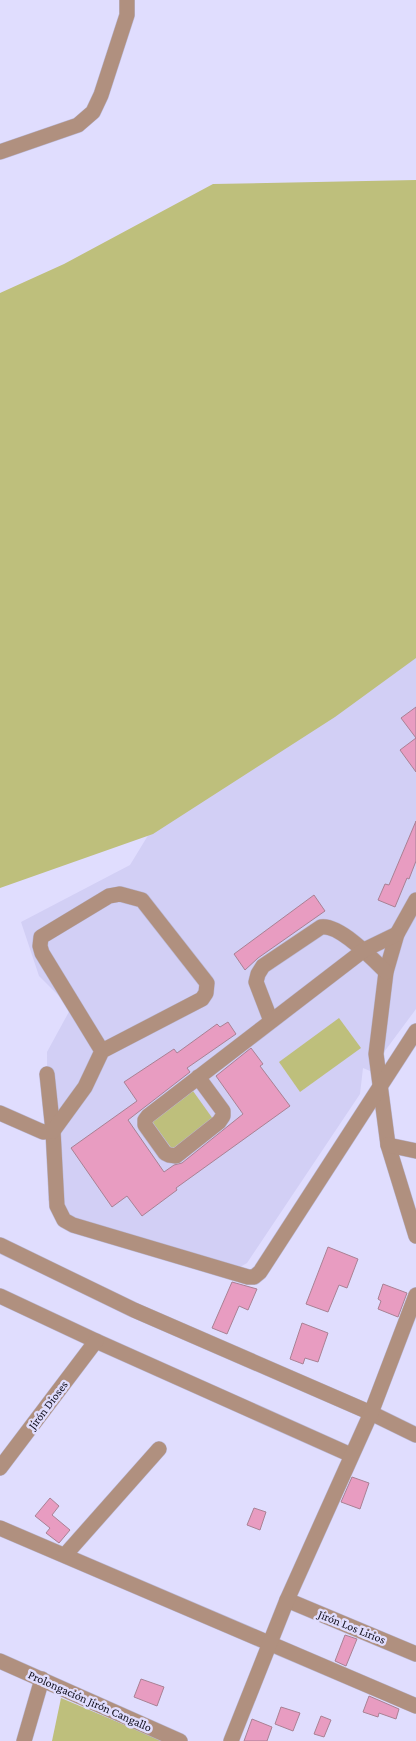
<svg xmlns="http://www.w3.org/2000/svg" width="416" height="1741" font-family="'Crimson Pro',serif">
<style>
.built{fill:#d2cff5}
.green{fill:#bebf7c}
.building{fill:#e89cc1;stroke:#a98194}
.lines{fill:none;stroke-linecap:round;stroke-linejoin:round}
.minor-casing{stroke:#bbb8d5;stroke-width:16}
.minor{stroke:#b0907f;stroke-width:15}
.labels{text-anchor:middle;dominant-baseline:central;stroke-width:5;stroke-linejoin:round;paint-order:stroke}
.street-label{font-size:12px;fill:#100e1c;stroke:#e0ddfe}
</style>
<rect width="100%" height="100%" fill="#e0ddfe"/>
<path class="built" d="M416 202V1009L370 1071 363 1068 360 1094 247 1263 230 1273 61 1215 48 1200 47 1052 71 1008 39 976 21 922 130 865 219 719Z"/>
<g class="green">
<path d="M416 180V658L335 717 153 834 0 888V293L64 264 213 184Z"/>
<path d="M339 1018 361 1048 300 1092 279 1062Z"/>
<path d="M193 1091 213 1119 172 1149 152 1122Z"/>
<path d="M61 1698 163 1741H52Z"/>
</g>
<g class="building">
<path d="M416 707V738L401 718Z"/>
<path d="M416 738V772L400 750Z"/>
<path d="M416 821V861L409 879 407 878 395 907 378 900 385 884 389 885Z"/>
<path d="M314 895 325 911 258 958 245 970 234 954Z"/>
<path d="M228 1022 236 1034 187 1068 190 1072 128 1120 164 1172 174 1165 182 1163 243 1114 216 1076 251 1048 263 1064 260 1066 290 1106 176 1188 177 1190 142 1216 127 1196 112 1207 71 1148 137 1101 124 1082 174 1049 177 1053 217 1024 220 1027Z"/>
<path d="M328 1247 358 1259 347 1288 339 1285 328 1312 306 1304Z"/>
<path d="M232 1282 257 1289 248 1310 239 1306 227 1334 212 1328Z"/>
<path d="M383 1284 407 1293 398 1317 378 1309 381 1301 378 1299Z"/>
<path d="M302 1323 328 1333 318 1362 305 1358 303 1364 290 1359Z"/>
<path d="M352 1477 369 1483 360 1509 341 1502Z"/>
<path d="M50 1498 59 1506 52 1515 70 1530 59 1543 46 1533 50 1528 35 1516Z"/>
<path d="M254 1508 266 1512 260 1530 247 1525Z"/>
<path d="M345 1635 357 1639 346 1666 335 1661Z"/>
<path d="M141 1679 164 1687 157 1706 134 1697Z"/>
<path d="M369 1696 399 1709 396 1719 379 1713 378 1717 363 1712Z"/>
<path d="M281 1707 300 1713 293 1731 275 1724Z"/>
<path d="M321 1716 331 1720 324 1737 314 1734Z"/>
<path d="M252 1719 272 1727 267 1741H244Z"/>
</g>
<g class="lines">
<g class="minor-casing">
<g id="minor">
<path d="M0 152 78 125 93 112 101 95 127 15V0"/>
<path d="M416 900 397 934 386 972 376 1054 388 1145 416 1236"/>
<path d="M271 1021 256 982 258 974 263 966 321 927C339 924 373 959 386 972"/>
<path d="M47 1074 53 1131 57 1206 64 1220 73 1225 248 1277H254L260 1272 416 1031"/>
<path d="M198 1077 223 1111V1116L219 1122 176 1156 169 1155 165 1153 145 1125V1120L148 1116 364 950 397 934"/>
<path d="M0 1113 43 1132 53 1131 85 1087 102 1051 202 999 206 993 207 983 142 900 120 894 109 896 41 937 40 946 42 953 102 1051"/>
<path d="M388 1145 416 1151"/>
<path d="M0 1245 134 1310 371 1413 416 1435"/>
<path d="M0 1296 96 1341 351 1455"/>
<path d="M0 1468 96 1341"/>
<path d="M0 1528 416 1706"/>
<path d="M65 1555 159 1449"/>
<path d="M287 1600 416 1654"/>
<path d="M0 1661 180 1741"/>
<path d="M24 1741 42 1679"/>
<path d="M231 1741 287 1600 371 1413 416 1295"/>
</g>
</g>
<use href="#minor" class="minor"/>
</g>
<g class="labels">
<g class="street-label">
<text transform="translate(48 1405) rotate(-53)">Jirón Dioses</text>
<text transform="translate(352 1627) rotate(22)">Jirón Los Lirios</text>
<text transform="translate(90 1701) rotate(24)">Prolongación Jirón Cangallo</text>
</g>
</g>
</svg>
